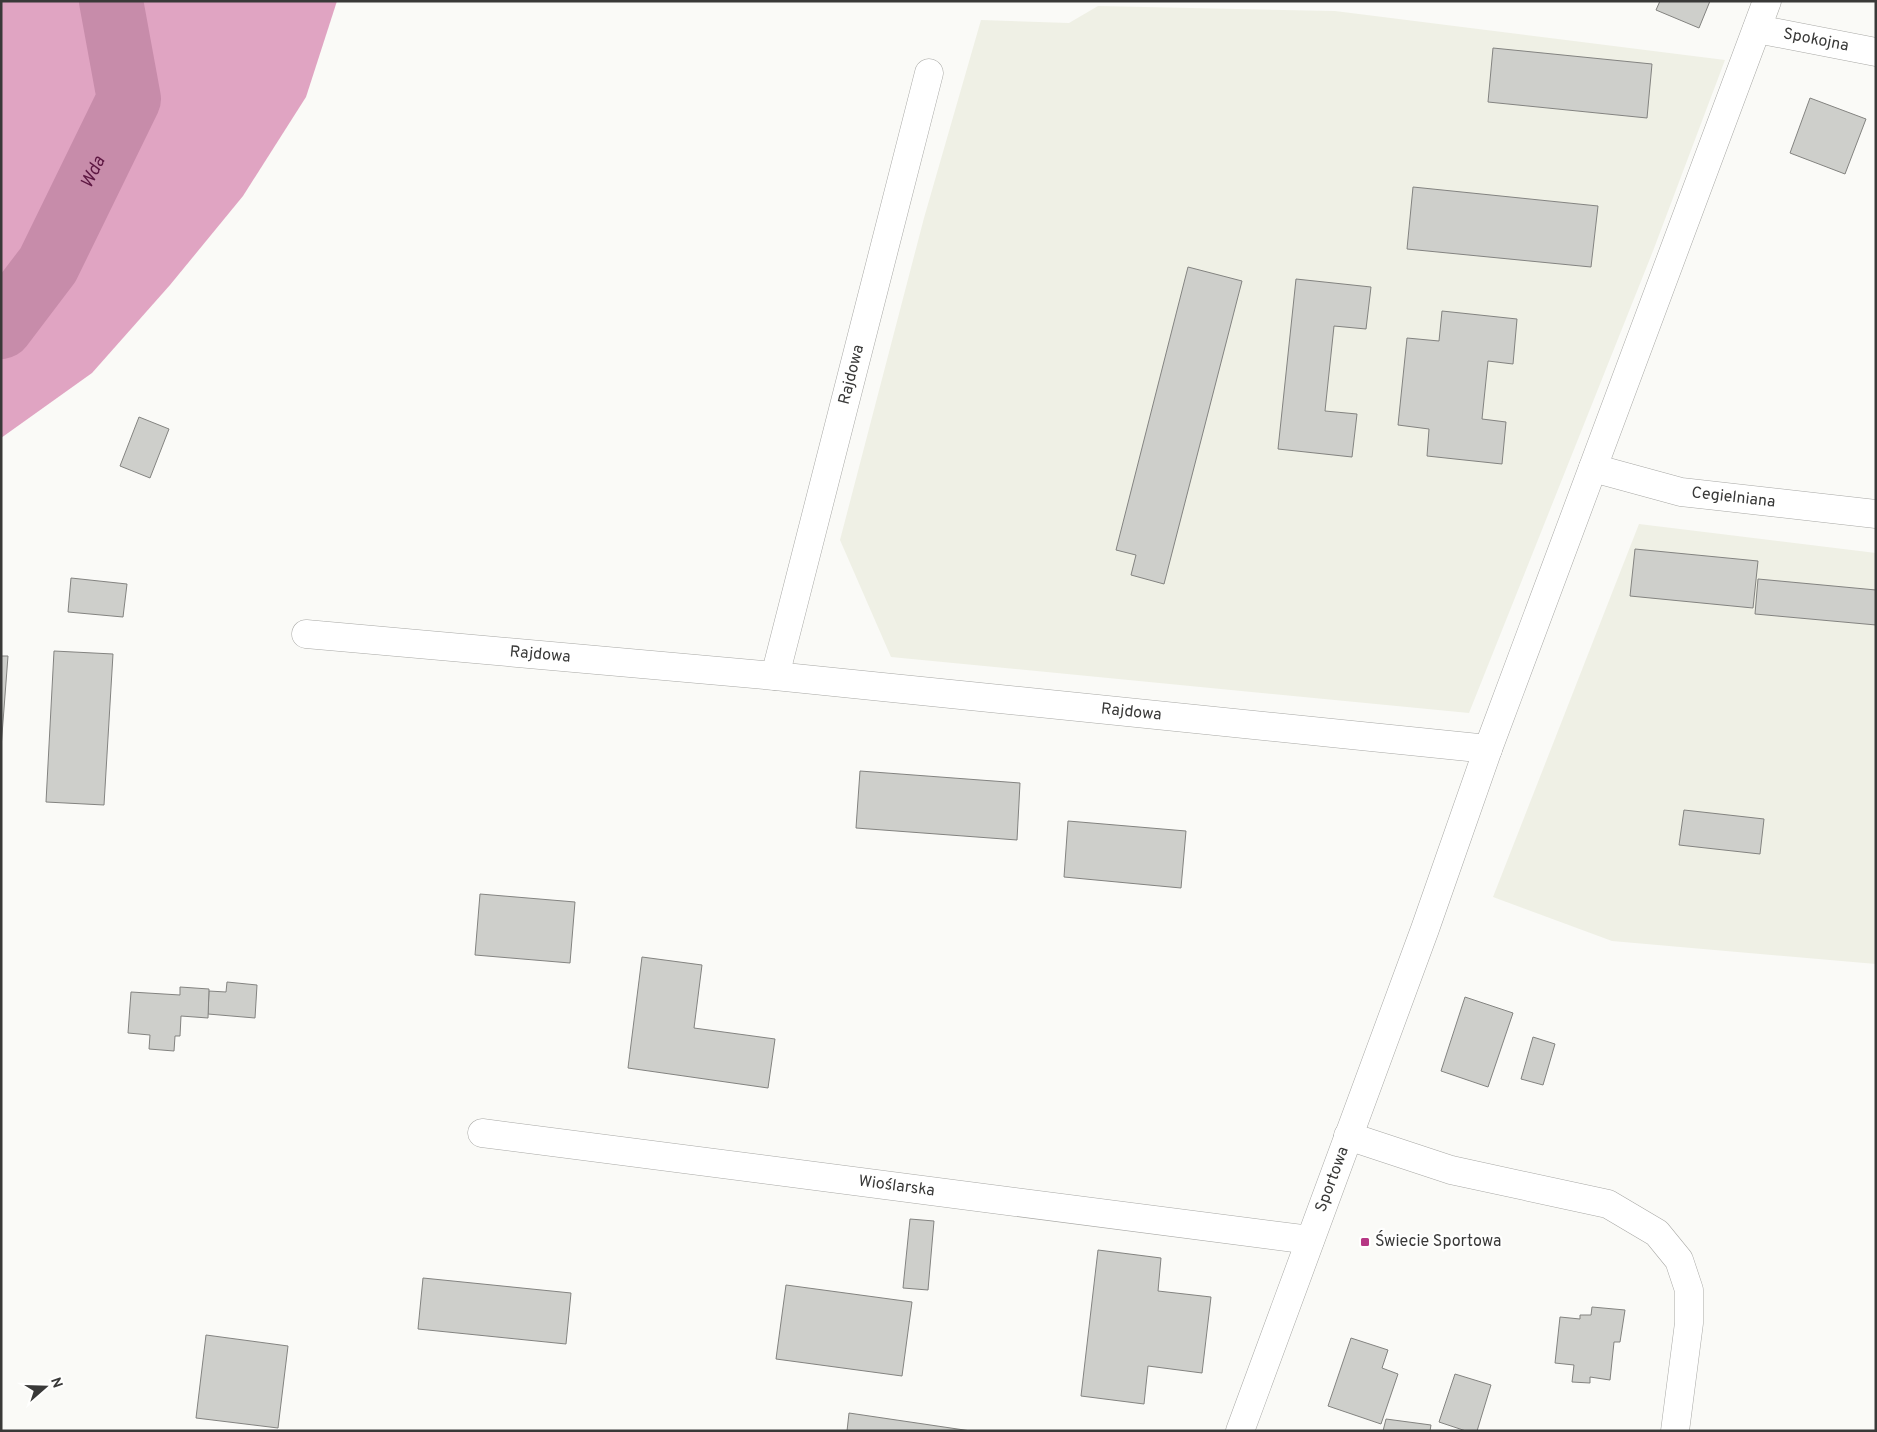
<svg xmlns="http://www.w3.org/2000/svg" width="1877" height="1432" font-family="Overpass,sans-serif">
<style>
.built{fill:#eff0e5}
.forest{fill:#e0a4c2}
.lines{fill:none;stroke-linecap:round;stroke-linejoin:round}
.river{stroke:#c78caa;stroke-width:64}
.building{fill:#cecfcb;stroke:#838380}
.street-casing{stroke:#a8a8a5;stroke-width:29}
.secondary-casing{stroke:#a8a8a5;stroke-width:29}
.street{stroke:#fff;stroke-width:28}
.secondary{stroke:#fff;stroke-width:28}
.poi-dot{fill:#b63784;stroke:#fffffe;stroke-width:2}
.labels{text-anchor:middle;dominant-baseline:central;stroke-width:4.5;stroke-linejoin:round;paint-order:stroke}
.street-label{font-size:16px;fill:#393938;stroke:#fffffe}
.poi-label{font-size:16px;fill:#393938;stroke:#fffffe;text-anchor:start}
.water-label{font-size:18px;font-style:italic;fill:#5d1742;stroke:#fffffe}
</style>
<rect width="100%" height="100%" fill="#fafaf7"/>
<g class="built">
<path d="M1098 6 1335 11 1725 60 1653 251 1469 713 891 657 840 540 924 218 981 20 1069 23Z"/>
<path d="M1639 524 1876 553V964L1612 941 1493 897Z"/>
</g>
<path class="forest" d="M1 1H337L306 97 243 196 170 285 92 373 1 438Z"/>
<g class="lines">
<path class="river" id="s1" d="M1 327 48 265 129 99 111 1"/>
</g>
<g class="building">
<path d="M1660 1H1710L1699 28 1656 10Z"/>
<path d="M1493 48 1652 64 1647 118 1488 102Z"/>
<path d="M1810 98 1866 119 1845 174 1790 153Z"/>
<path d="M1413 187 1598 206 1591 267 1407 249Z"/>
<path d="M1188 267 1242 281 1164 584 1131 575 1136 555 1116 550Z"/>
<path d="M1296 279 1371 287 1366 329 1334 326 1325 411 1357 414 1352 457 1278 449Z"/>
<path d="M1442 311 1517 319 1513 364 1488 361 1482 419 1506 422 1502 464 1427 456 1429 429 1398 425 1407 338 1439 341Z"/>
<path d="M139 417 169 429 150 478 120 466Z"/>
<path d="M1635 549 1758 561 1753 608 1630 596Z"/>
<path d="M71 578 127 584 123 617 68 612Z"/>
<path d="M1758 579 1876 590V625L1755 614Z"/>
<path d="M54 651 113 654 104 805 46 802Z"/>
<path d="M1 656H8L1 748Z"/>
<path d="M860 771 1020 783 1017 840 856 828Z"/>
<path d="M1684 810 1764 819 1760 854 1679 845Z"/>
<path d="M1068 821 1186 831 1181 888 1064 877Z"/>
<path d="M480 894 575 902 570 963 475 955Z"/>
<path d="M642 957 702 965 694 1028 775 1039 768 1088 628 1068Z"/>
<path d="M227 982 257 985 255 1018 208 1014 209 991 226 992Z"/>
<path d="M180 987 209 989 208 1018 181 1016 180 1036H175L174 1051 149 1049 150 1035 128 1033 131 992 180 995Z"/>
<path d="M1465 997 1513 1013 1488 1087 1441 1071Z"/>
<path d="M1533 1037 1555 1044 1543 1085 1521 1079Z"/>
<path d="M910 1219 934 1221 928 1290 903 1288Z"/>
<path d="M1098 1250 1161 1258 1158 1291 1211 1297 1202 1373 1148 1366 1144 1404 1081 1396Z"/>
<path d="M423 1278 571 1293 566 1344 418 1329Z"/>
<path d="M786 1285 912 1302 902 1376 776 1359Z"/>
<path d="M1592 1307 1625 1310 1620 1342H1614L1610 1380 1590 1377V1383L1572 1382 1574 1365 1555 1363 1560 1317 1580 1319V1315H1591Z"/>
<path d="M206 1335 288 1346 278 1428 196 1418Z"/>
<path d="M1351 1338 1388 1350 1382 1368 1398 1374 1381 1424 1328 1406Z"/>
<path d="M1455 1374 1491 1385 1477 1431H1466L1439 1422Z"/>
<path d="M849 1413 971 1431H847Z"/>
<path d="M1386 1419 1431 1425 1430 1431H1383Z"/>
</g>
<g class="lines">
<g class="street-casing">
<g id="street">
<path id="s2" d="M1757 29 1876 52"/>
<path id="s3" d="M1593 468 1681 492 1876 514"/>
<path id="s4" d="M306 634 775 676 1488 749"/>
<path id="s5" d="M775 676 929 73"/>
<path id="s6" d="M482 1133 1310 1240"/>
<path d="M1348 1136 1451 1170 1608 1204 1657 1233 1679 1260 1689 1290V1323L1675 1431"/>
</g>
</g>
<g class="secondary-casing">
<g id="secondary">
<path id="s7" d="M1240 1431 1425 929 1488 749 1767 1"/>
</g>
</g>
<use href="#street" class="street"/>
<use href="#secondary" class="secondary"/>
</g>
<rect class="poi-dot" x="1360" y="1237" width="10" height="10" rx="2.5"/>
<g class="labels">
<g class="street-label">
<text stroke="none"><textPath href="#s2" startOffset="60">Spokojna</textPath></text>
<text stroke="none"><textPath href="#s5" startOffset="311">Rajdowa</textPath></text>
<text stroke="none"><textPath href="#s3" startOffset="144">Cegielniana</textPath></text>
<text stroke="none"><textPath href="#s4" startOffset="235">Rajdowa</textPath></text>
<text stroke="none"><textPath href="#s4" startOffset="829">Rajdowa</textPath></text>
<text stroke="none"><textPath href="#s7" startOffset="268">Sportowa</textPath></text>
<text stroke="none"><textPath href="#s6" startOffset="418">Wioślarska</textPath></text>
</g>
<g class="poi-label">
<text x="1375" y="1242">Świecie Sportowa</text>
</g>
<g class="water-label">
<text stroke="none"><textPath href="#s1" startOffset="181">Wda</textPath></text>
</g>
</g>
<rect width="1877" height="1432" fill="none" stroke="#393938" stroke-width="5"/>
<g transform="translate(45 1387) rotate(70)" stroke="#fffffe" stroke-width="4" paint-order="stroke">
<path d="M0-4L9 19L0 12L-9 19Z" fill="#393938"/>
<text y="-8" font-size="14" font-weight="bold" text-anchor="middle" fill="#393938">N</text>
</g>
</svg>
